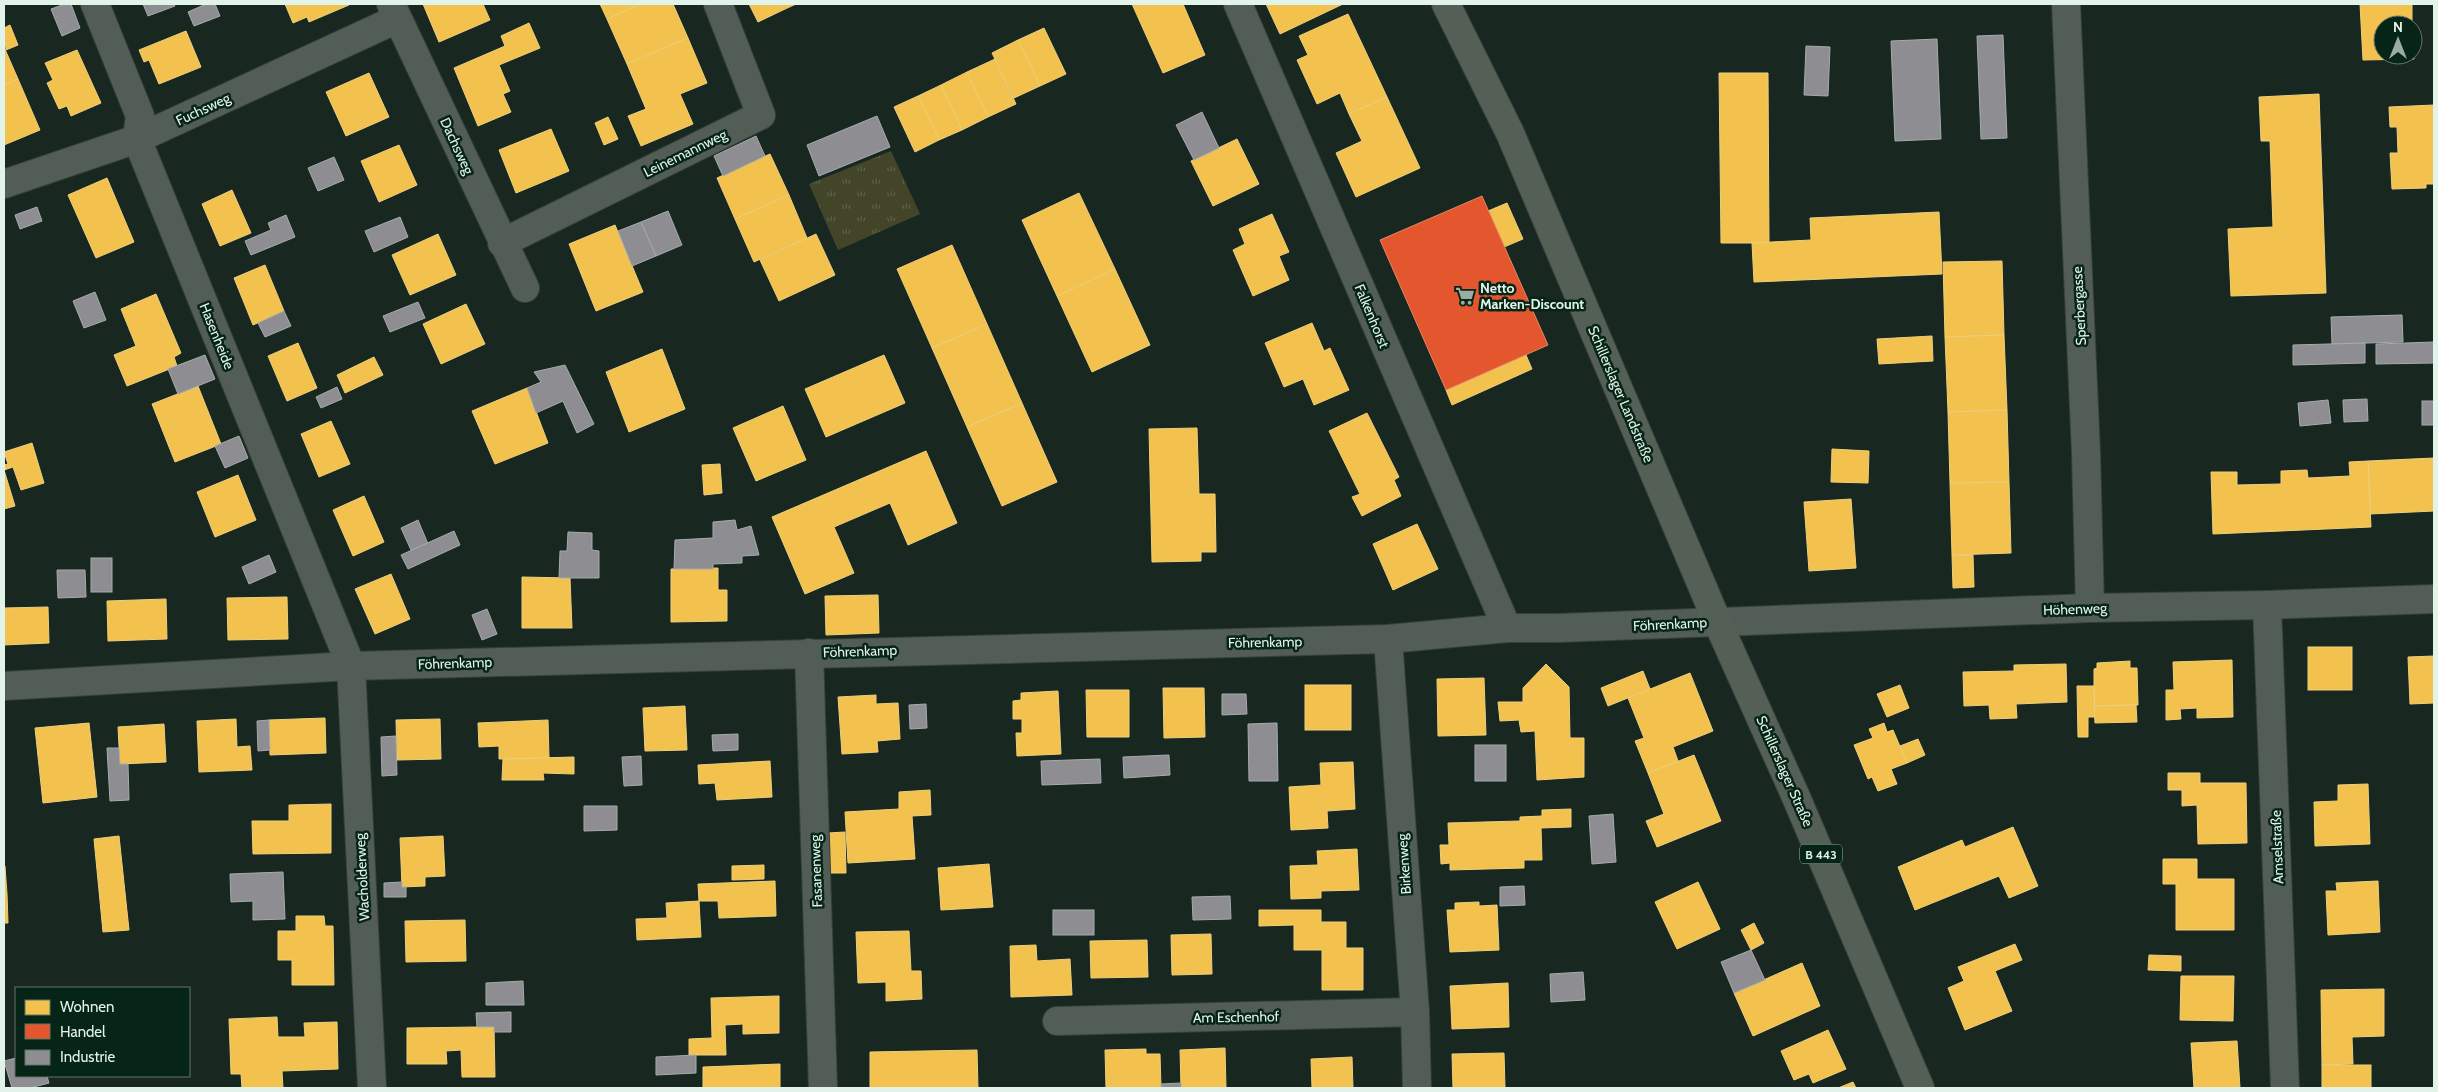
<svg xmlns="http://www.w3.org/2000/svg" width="2438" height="1092" font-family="Cabin,sans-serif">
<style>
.park{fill:url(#park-tufts)}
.homes{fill:#f2c14e;stroke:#edd07c}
.shops{fill:#e4572e;stroke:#e38666}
.industry{fill:#8d8d92;stroke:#a6acac}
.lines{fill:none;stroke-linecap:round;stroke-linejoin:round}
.minor-casing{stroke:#35413a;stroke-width:30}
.primary-casing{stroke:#35413a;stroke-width:30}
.minor{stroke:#525d56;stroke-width:28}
.primary{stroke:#546056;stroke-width:28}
.labels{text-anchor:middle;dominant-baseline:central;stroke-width:5;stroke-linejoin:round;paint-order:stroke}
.shield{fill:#072517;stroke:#a0b5aa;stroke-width:1}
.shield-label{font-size:12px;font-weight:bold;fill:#e2f3e9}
.street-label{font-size:14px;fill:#e2f3e9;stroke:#072517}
.poi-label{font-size:14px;font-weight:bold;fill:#e2f3e9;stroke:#072517;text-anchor:start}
</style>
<defs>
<pattern id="park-tufts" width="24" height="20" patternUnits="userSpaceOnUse" patternTransform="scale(1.25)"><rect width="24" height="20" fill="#434529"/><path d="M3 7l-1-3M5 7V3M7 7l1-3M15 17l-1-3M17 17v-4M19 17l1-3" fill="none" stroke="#5e6048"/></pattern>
</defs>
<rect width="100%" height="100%" fill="#182820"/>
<path class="park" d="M891 151 920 214 838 250 809 184Z"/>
<g class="homes">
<path d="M285 4H349V5L309 22 307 17 293 23Z"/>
<path d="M423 4H483L490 20 439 42Z"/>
<path d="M600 4H641L607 19Z"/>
<path d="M641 4H673L688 38 627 64 607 19Z"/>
<path d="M749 4H780L783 10 758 22Z"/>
<path d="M780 4H796L783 10Z"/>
<path d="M1132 4H1183L1205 55 1163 73Z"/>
<path d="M1266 4H1343L1280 34Z"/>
<path d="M2360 4H2412V25H2383V55H2413V38L2414 59 2363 60Z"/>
<path d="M1348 14 1387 97 1349 114 1340 93 1317 104 1297 60 1308 55 1299 36Z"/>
<path d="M529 23 540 48 499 65 510 91 503 94 511 112 478 126 454 68 505 46 501 36Z"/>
<path d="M10 25 18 45 6 50 4 28Z"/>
<path d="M1044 28 1066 74 1040 86 1018 40Z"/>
<path d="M186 31 201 67 159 84 149 60 144 62 139 50Z"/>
<path d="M688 38 707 83 680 94 693 124 641 146 628 116 646 109 627 64Z"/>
<path d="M1018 40 1040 86 1014 98 992 53Z"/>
<path d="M4 47 18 79 4 85Z"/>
<path d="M77 50 101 103 71 116 67 106 59 109 47 83 53 80 45 63Z"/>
<path d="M995 59 1016 104 988 117 967 72Z"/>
<path d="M967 72 988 117 962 130 941 85Z"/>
<path d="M369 73 389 117 346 136 326 92Z"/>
<path d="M1719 73H1768L1769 243H1721Z"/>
<path d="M18 79 40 130 4 145V85Z"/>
<path d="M941 85 962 130 939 140 918 96Z"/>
<path d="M2319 94 2326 293 2231 296 2228 229 2273 227 2270 141H2261L2259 97Z"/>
<path d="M918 96 939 140 915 152 894 107Z"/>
<path d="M1387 97 1420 168 1356 197 1336 153 1362 141 1349 114Z"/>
<path d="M2434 105V184H2426V188L2392 189 2390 153H2398L2397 127H2390L2389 107Z"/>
<path d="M608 117 618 139 604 145 595 123Z"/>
<path d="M551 129 569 171 516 193 499 150Z"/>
<path d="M1237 139 1259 184 1213 206 1191 161Z"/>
<path d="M399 145 417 185 379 202 361 161Z"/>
<path d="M770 154 789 195 735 219 717 178Z"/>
<path d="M107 178 134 242 96 258 68 195Z"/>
<path d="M232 190 251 233 220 246 202 204Z"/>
<path d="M1079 193 1115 269 1057 296 1022 220Z"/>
<path d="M789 195 807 238 754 262 735 219Z"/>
<path d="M1507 203 1523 239 1504 247 1488 211Z"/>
<path d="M1939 212 1942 274 1754 282 1752 243 1811 240 1810 218Z"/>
<path d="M1272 214 1289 252 1279 256 1289 280 1253 296 1233 250 1245 244 1239 229Z"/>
<path d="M615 225 643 292 596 311 569 244Z"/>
<path d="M438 234 456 275 410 295 392 255Z"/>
<path d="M816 234 835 275 779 301 760 260Z"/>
<path d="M952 245 987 324 932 348 897 269Z"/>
<path d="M2002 261 2004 335 1945 337 1943 262Z"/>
<path d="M265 265 284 311 253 325 234 278Z"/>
<path d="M1115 269 1150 345 1092 372 1057 296Z"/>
<path d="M156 294 181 353 174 357 177 366 127 386 114 355 136 346 121 309Z"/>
<path d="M466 304 485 344 441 364 423 324Z"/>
<path d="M1312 323 1324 351 1330 348 1349 390 1314 405 1303 379 1284 387 1265 343Z"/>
<path d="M987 324 1022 403 967 427 932 348Z"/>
<path d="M2004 335 2007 410 1948 412 1945 337Z"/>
<path d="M1932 336 1933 361 1879 364 1877 339Z"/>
<path d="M298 343 317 388 287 401 268 356Z"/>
<path d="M662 349 685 409 629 432 606 372Z"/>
<path d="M884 355 905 403 826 437 805 389Z"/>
<path d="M1526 355 1532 369 1452 405 1446 390Z"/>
<path d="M374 357 383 375 345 393 337 375Z"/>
<path d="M198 386 221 444 175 462 152 404Z"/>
<path d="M527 388 548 443 495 464 472 411Z"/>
<path d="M1022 403 1057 482 1002 506 967 427Z"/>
<path d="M783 406 806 460 756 481 733 428Z"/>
<path d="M2007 410 2009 482 1950 483 1948 412Z"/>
<path d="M1367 413 1399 477 1394 480 1401 496 1362 516 1352 497 1360 494 1329 431Z"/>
<path d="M331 421 350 464 319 477 301 434Z"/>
<path d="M1197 428 1199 494H1215L1216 552H1201V561L1152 562 1149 429Z"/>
<path d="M32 443 44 483 21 490 13 467 4 470V465L8 464 4 452Z"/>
<path d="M1832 449 1869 451 1868 483 1831 482Z"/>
<path d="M926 451 957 523 908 545 890 503 834 527 854 573 805 594 772 517Z"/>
<path d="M2434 458V511L2370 514 2368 461Z"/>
<path d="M2368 461 2371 527 2213 534 2211 472H2237V485L2281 484V471L2307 470 2308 478 2350 476 2349 462Z"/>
<path d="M720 464 722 493 704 495 702 465Z"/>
<path d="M4 470 15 506 4 509Z"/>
<path d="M238 475 256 520 215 537 197 492Z"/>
<path d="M2009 482 2011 553 1952 555 1950 483Z"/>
<path d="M364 496 384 542 353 556 333 510Z"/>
<path d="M1851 499 1856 568 1809 571 1804 502Z"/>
<path d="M1417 524 1438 569 1393 590 1373 544Z"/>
<path d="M1952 555H1973L1974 587 1953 588Z"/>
<path d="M718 568V590H727V621L671 622V569Z"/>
<path d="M391 574 410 619 375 634 355 589Z"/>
<path d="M522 577 570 578 572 628H522Z"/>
<path d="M878 595 879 633 826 635 825 596Z"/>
<path d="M287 597 288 639 228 640 227 598Z"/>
<path d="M166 599 167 639 108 641 107 601Z"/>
<path d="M48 607 49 643 4 645V608Z"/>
<rect x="2308" y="647" width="44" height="43"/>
<path d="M2434 656V703L2410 704 2408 657Z"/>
<path d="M2232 660 2233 717 2197 718V708L2180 709 2181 719 2166 720V690H2174L2173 662Z"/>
<path d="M2130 661V668H2137L2138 705 2094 706V669L2097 668V663Z"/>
<path d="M1546 664 1569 687 1570 738H1584V777L1537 780 1535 731 1521 732 1519 720 1500 721 1498 702H1523V688Z"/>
<path d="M2066 664 2067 702 2016 704 2017 718 1990 719 1989 705 1964 706 1963 672 2014 671V665Z"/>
<path d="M1643 671 1650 689 1608 706 1601 688Z"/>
<path d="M1690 673 1713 731 1673 747 1678 761 1648 773 1635 741 1644 738 1628 698Z"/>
<path d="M1484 678 1486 735 1438 736 1437 679Z"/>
<rect x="1305" y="685" width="46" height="45"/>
<path d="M1900 685 1909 708 1887 717 1877 694Z"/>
<path d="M2077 686H2094L2095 717H2088V737H2078Z"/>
<path d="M1163 688H1204L1205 737 1164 738Z"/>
<path d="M1086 690H1129V737H1087Z"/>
<path d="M1058 691 1061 754 1017 756 1016 733H1022V719H1013V701L1021 700V693Z"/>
<path d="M876 695V704L898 703 900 739 877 741 878 752 842 754 838 697Z"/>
<path d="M2136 705 2137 722 2095 723 2094 706Z"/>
<path d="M685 706 687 750 645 751 643 708Z"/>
<path d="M325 718 326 753 270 755 269 720Z"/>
<path d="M236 719 237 747 250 746 252 770 199 772 197 721Z"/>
<path d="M440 719 441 759 397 760 396 720Z"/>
<path d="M548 720 549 758 499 759V746L479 747 478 723Z"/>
<path d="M89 723 97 797 43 803 35 728Z"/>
<path d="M1884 723 1887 732 1893 730 1907 763 1891 769 1897 784 1878 791 1872 777 1868 779 1854 745 1873 738 1869 729Z"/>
<path d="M164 724 166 762 120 764 118 727Z"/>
<path d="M1918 739 1925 755 1907 763 1900 746Z"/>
<path d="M1694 755 1721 821 1657 847 1646 821 1664 814 1648 773Z"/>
<path d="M574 757V774L543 773 544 780H502L503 759Z"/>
<path d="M770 761 772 797 717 800 715 783 699 784 698 765Z"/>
<path d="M1353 762 1355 809 1327 811 1328 828 1291 830 1289 787 1321 785 1320 763Z"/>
<path d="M2168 773H2200V783H2246L2247 843 2198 844 2197 805 2182 806V790H2168Z"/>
<path d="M2368 784 2370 844 2315 846 2314 802 2338 801V785Z"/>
<path d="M930 790 931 815 912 816 915 859 848 863 845 812 899 809V792Z"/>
<path d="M331 804V853L253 854 252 821H289V805Z"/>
<path d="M1571 809V827L1541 828 1542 860H1524V868L1450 870V863L1441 864 1440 845H1449L1448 823 1520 821V817L1542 816V810Z"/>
<path d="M2013 827 2038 886 2009 898 1999 876 1915 910 1898 867 1962 840 1965 847Z"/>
<path d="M845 832 846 873H829L828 833Z"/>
<path d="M119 836 129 930 103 932 94 839Z"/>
<path d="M443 836 445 876 425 877V886L402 887 400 838Z"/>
<path d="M1357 849 1359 890 1321 891V898L1291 899 1290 866 1318 865 1317 851Z"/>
<path d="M2163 859H2197V879H2234V930H2176V884H2163Z"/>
<path d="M989 864 993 907 941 910 938 868Z"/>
<path d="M764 865V879L732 880V866Z"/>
<path d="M4 866H5L7 894H4Z"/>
<path d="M775 881 776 916 719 918 718 901H699L698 884Z"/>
<path d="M2378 881 2380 932 2328 935 2326 891H2337L2336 883Z"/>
<path d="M1698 882 1720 929 1677 949 1655 902Z"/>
<path d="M4 894H7L8 923H4Z"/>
<path d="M699 901 701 937 637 940 636 919 667 918 666 903Z"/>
<path d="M1479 902V906L1497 905 1499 950 1450 952 1447 910H1455V903Z"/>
<path d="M1259 910H1321V922H1346V948H1363V990H1322V950H1294V925L1259 926Z"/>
<path d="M296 916H324L325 926H333L334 985H292V960H278V931H296Z"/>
<path d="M465 920 466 961 406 962 405 921Z"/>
<path d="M1754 923 1764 943 1751 950 1741 930Z"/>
<path d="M909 931 911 971H921L922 999 886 1001V982L858 983 856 932Z"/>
<path d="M1211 934 1212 974 1172 975 1171 935Z"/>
<path d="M1147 940 1148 977 1091 978 1090 941Z"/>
<path d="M2015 944 2022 960 1995 971 2012 1011 1965 1030 1948 988 1964 981 1958 967Z"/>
<path d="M1036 945 1037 961 1070 959 1072 995 1011 997 1010 946Z"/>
<path d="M2149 955 2181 956V971L2148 970Z"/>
<path d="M1802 963 1820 1006 1753 1036 1734 993Z"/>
<path d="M2181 976H2234L2233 1021 2180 1020Z"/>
<path d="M1508 983 1509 1027 1452 1029 1450 986Z"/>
<path d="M2384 989V1036L2352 1037 2353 1064 2322 1065 2321 990Z"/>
<path d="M779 996V1033L743 1034V1024L725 1025 726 1055H689V1039L712 1038 711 998Z"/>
<path d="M277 1017 278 1037H305L304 1023 337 1022 338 1069 282 1071 283 1088H242L241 1074H231L229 1019Z"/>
<path d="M477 1027H494L495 1077H462L461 1050 446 1051 447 1064H407V1028Z"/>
<path d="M1828 1030 1846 1069 1813 1083 1809 1074 1794 1080 1781 1051Z"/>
<path d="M2237 1041 2240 1088H2194L2191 1043Z"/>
<path d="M1225 1048 1226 1088H1181L1180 1050Z"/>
<path d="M1146 1049V1054H1160L1161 1088H1106L1105 1050Z"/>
<path d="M977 1050 978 1088H870V1052Z"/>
<path d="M1504 1053 1505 1088H1453L1452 1054Z"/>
<path d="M1352 1057 1353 1088H1312L1311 1059Z"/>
<path d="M780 1064V1088H703V1067Z"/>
<rect x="2322" y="1065" width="49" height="23"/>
<path d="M1853 1082 1856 1088H1838Z"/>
</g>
<path class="shops" d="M1482 196 1548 345 1446 390 1380 240Z"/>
<g class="industry">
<path d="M65 4H71L80 28 62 36 51 9Z"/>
<path d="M143 4H174L175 6 148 16Z"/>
<path d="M206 4H215L220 16 194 26 188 12Z"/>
<path d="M2003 35 2007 138 1981 139 1977 36Z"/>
<path d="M1937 39 1941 139 1895 141 1891 41Z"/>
<path d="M1806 46 1830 47 1828 96 1804 95Z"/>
<path d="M1202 112 1219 148 1194 160 1176 125Z"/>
<path d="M877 116 890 147 819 176 807 145Z"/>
<path d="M756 136 765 156 723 176 714 156Z"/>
<path d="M334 157 344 180 318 191 308 168Z"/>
<path d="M37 207 42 221 20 229 15 215Z"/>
<path d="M668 211 682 245 656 256 641 222Z"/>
<path d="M286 215 295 237 251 255 245 241 271 230 268 223Z"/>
<path d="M400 217 408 237 374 252 365 231Z"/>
<path d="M641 222 656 256 632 266 618 231Z"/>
<path d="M95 292 106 320 84 328 73 301Z"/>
<path d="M418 302 425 318 390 332 383 316Z"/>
<path d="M284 311 291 326 265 337 258 323Z"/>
<path d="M2402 315 2403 342 2332 344 2331 317Z"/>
<path d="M2434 342V363L2376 364V344Z"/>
<path d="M2365 343V363L2293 365V345Z"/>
<path d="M205 355 215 379 178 394 168 369Z"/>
<path d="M565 365 594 424 577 433 563 401 536 413 527 388 541 382 534 372Z"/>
<path d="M337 387 342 399 321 408 316 397Z"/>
<path d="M2367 399 2368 421 2344 422 2343 400Z"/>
<path d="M2328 400 2331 423 2300 426 2298 403Z"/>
<rect x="2422" y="401" width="12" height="24"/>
<path d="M239 436 248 458 225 468 215 446Z"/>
<path d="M418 520 428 544 411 550 401 528Z"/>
<path d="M735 520 737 530 751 526 759 555 742 556V563L713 564V569H674L675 540 713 538V522Z"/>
<path d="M454 531 460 545 408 569 401 555Z"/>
<path d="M568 532 592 533V550L599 551V578H559L560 551H567Z"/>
<path d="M269 555 276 572 249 584 242 567Z"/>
<rect x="91" y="558" width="21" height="34"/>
<path d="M57 570H85L86 597 58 598Z"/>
<path d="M487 609 497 634 482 640 472 615Z"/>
<path d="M1222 694H1246L1247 714 1222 715Z"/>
<path d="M926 704 927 728 910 729 909 705Z"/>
<path d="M269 720 270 750 258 751 257 721Z"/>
<path d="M1277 723 1278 781H1249L1248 724Z"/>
<path d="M738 734V750L713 751 712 735Z"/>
<path d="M396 736 397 775 382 776 381 737Z"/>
<rect x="1475" y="745" width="31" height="36"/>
<path d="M107 748H119L120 764H128L129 800 110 801Z"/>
<path d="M1169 755 1170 775 1124 778 1123 757Z"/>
<path d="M641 756 642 785 624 786 622 757Z"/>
<path d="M1100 759 1101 783 1042 785 1041 761Z"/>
<path d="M584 806H617V830L584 831Z"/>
<path d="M1613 814 1616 862 1592 864 1589 816Z"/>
<path d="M283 872 285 919 253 920V901L231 902 230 874Z"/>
<path d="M402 882V887H406V897H384V883Z"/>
<path d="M1524 886 1525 905 1500 906V887Z"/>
<path d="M1230 896 1231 919 1193 920 1192 897Z"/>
<rect x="1053" y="910" width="41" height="25"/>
<path d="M1751 950 1765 980 1734 993 1721 962Z"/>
<path d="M1583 972 1585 1000 1551 1002 1550 974Z"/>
<path d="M523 981 524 1005H486V983Z"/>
<path d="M511 1012V1032H494V1027H477L476 1013Z"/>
<path d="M696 1055V1073L656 1075V1057Z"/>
<path d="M16 1058V1076H47L49 1083 30 1088H12L4 1061Z"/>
<path d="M1181 1083V1088H1161V1084Z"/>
</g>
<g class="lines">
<g class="minor-casing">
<g id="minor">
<path d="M95 4 140 116 137 139 351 666 372 1088"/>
<path d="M391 4 525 288"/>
<path d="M1238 4 1507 628"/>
<path d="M2066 4 2086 453 2090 608"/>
<path d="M4 184 137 139 397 19"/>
<path d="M502 243 761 115 718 4"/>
<path d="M2267 605 2285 1088"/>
<path d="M1388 639 1415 1012 1417 1088"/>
<path d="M809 653 823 1088"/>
<path d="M4 686 351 666 1388 639 1507 628H1558L2090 608 2267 605 2434 599"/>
<path d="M1057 1021 1415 1012"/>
</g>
</g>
<g class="primary-casing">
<path id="primary" d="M1446 4 1510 133 1717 621 1796 797 1920 1088"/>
</g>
<use href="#minor" class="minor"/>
<use href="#primary" class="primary"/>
</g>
<defs>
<g id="supermarket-bare" transform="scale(1.5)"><path d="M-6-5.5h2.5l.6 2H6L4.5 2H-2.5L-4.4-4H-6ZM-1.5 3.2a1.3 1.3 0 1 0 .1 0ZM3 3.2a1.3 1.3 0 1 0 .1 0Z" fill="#9baca3" stroke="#072517" stroke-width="2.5" paint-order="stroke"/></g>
</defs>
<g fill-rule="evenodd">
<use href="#supermarket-bare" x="1465" y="296"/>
</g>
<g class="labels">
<rect class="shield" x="1800" y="844.5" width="42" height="19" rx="4"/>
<g class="shield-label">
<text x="1821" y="854">B 443</text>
</g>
<g class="street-label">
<text transform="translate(203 109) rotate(-25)">Fuchsweg</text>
<text transform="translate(457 146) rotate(65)">Dachsweg</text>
<text transform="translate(685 153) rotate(-26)">Leinemannweg</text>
<text transform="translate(2079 306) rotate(-93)">Sperbergasse</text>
<text transform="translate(1372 316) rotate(67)">Falkenhorst</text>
<text transform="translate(217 336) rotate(68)">Hasenheide</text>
<text transform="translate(1621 394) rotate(67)">Schillerslager Landstraße</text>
<text transform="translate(2075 609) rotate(-2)">Höhenweg</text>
<text transform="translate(1670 624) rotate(-3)">Föhrenkamp</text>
<text transform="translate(1265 642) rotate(-1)">Föhrenkamp</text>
<text transform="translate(860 651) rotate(-2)">Föhrenkamp</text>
<text transform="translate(455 663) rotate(-2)">Föhrenkamp</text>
<text transform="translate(1785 771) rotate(66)">Schillerslager Straße</text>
<text transform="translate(2277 847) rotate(-92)">Amselstraße</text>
<text transform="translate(1404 864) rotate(-94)">Birkenweg</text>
<text transform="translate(816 871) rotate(-92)">Fasanenweg</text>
<text transform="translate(362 877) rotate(-93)">Wacholderweg</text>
<text transform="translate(1236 1017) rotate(-1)">Am Eschenhof</text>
</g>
<g class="poi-label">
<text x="1480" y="288">Netto<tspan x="1480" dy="16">Marken-Discount</tspan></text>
</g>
</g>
<rect width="2438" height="1092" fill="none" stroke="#e2f3e9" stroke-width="10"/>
<rect x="15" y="987" width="175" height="90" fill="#072517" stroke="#5f776b"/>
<rect x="25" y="1000" width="25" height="15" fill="#f2c14e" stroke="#5f776b"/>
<text x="60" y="1012" font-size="15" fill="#e2f3e9">Wohnen</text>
<rect x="25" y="1024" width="25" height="15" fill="#e4572e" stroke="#5f776b"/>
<text x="60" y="1037" font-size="15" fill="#e2f3e9">Handel</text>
<rect x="25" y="1050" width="25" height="15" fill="#8d8d92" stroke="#5f776b"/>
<text x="60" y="1062" font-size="15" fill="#e2f3e9">Industrie</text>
<g transform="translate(2398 40)"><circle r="24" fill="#072517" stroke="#5f776b"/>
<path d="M0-4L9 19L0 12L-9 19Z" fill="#9baca3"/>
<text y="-8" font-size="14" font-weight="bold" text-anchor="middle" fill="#e2f3e9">N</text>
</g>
</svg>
